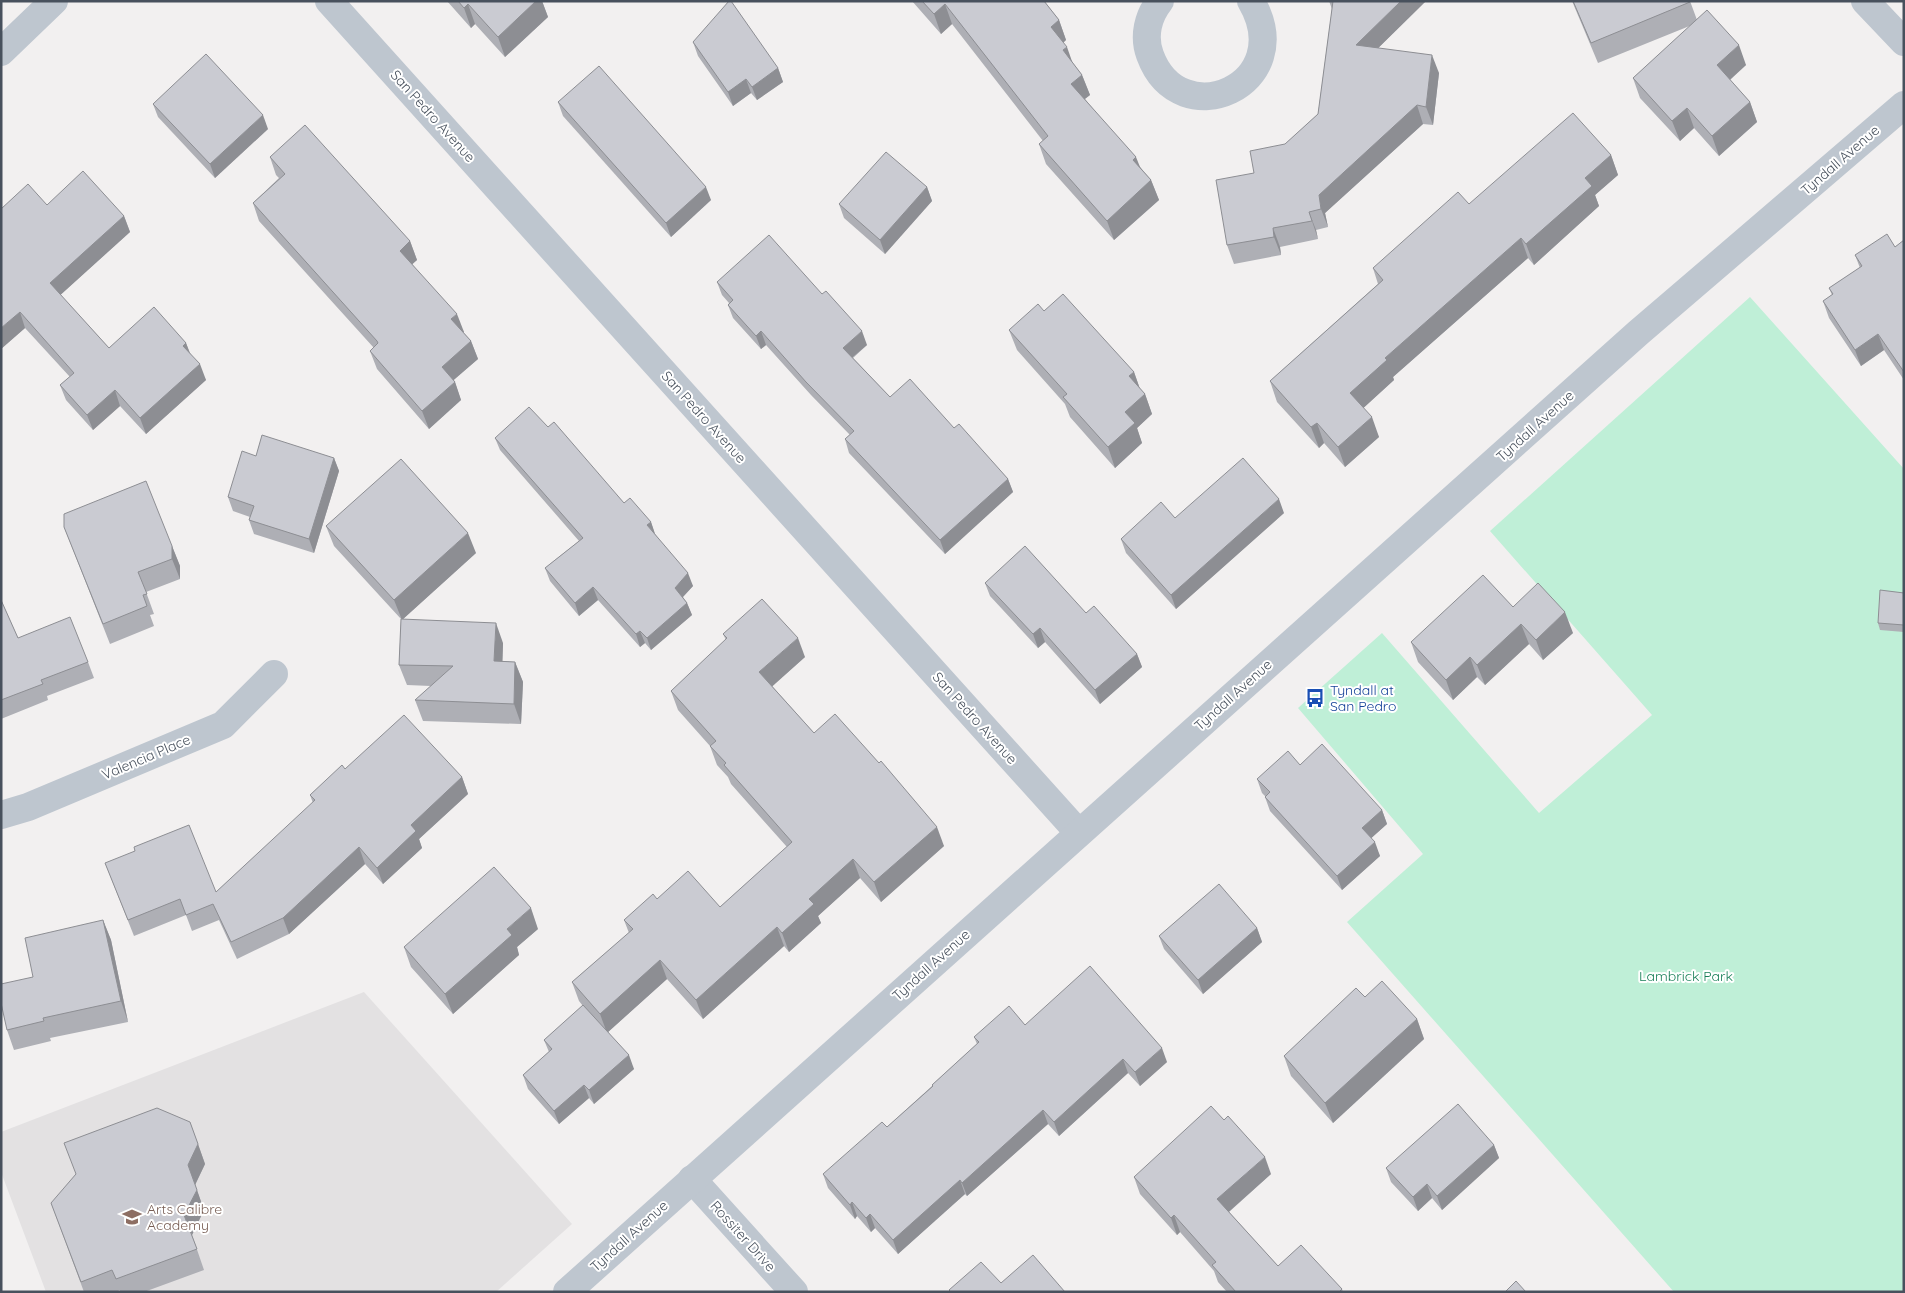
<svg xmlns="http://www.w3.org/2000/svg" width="1905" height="1293" font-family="Quicksand,sans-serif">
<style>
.education{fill:#e3e1e2}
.green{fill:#bfefd7}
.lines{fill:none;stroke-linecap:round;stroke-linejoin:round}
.minor{stroke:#bec6cf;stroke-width:28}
.tertiary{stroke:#bec6cf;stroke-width:28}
.wall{fill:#aeafb5}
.shaded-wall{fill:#8d8e93}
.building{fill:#cacbd2;stroke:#8d8e93}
.labels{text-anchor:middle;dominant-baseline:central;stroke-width:4;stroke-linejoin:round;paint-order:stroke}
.street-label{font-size:14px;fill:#48515d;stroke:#fff}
.transit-label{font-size:14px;fill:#164399;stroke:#fff;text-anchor:start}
.park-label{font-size:14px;fill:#187f57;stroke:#fff}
.education-label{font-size:14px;fill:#785e54;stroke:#fff;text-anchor:start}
</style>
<rect width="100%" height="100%" fill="#f2f0f0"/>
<path class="education" d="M364 992 572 1224 496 1292H46L1 1172V1132Z"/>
<path class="green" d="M1750 297 1904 469V1292H1674L1347 922 1423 854 1298 708 1382 633 1539 813 1652 715 1490 531Z"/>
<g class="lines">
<g class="minor">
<path d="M329 1 1078 832"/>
<path d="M1160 1C1148 16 1143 36 1150 55 1180 137 1300 85 1251 1"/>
<path d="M1865 1 1904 42"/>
<path d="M1 52 54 1"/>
<path d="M1 815 28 807 223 725 274 674"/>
<path d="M692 1179 794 1292"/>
</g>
<path class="tertiary" d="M567 1292 1638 333 1904 105"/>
</g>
<g class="wall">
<path d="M447 1H542L548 17 505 57 475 24 471 28Z"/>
<path d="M912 1H1044L1059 20 1066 40 1063 43 1072 62 1082 75 1090 95 1085 99 1141 168 1151 180 1159 200 1114 240 1046 164 1039 144 1043 141 952 24 941 34Z"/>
<path d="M1329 1H1426L1378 48 1439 73 1433 125 1423 124 1325 213 1328 227 1316 230 1318 239 1280 247 1281 255 1234 264 1227 245 1254 173 1318 114 1332 9Z"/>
<path d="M1572 1H1690L1697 20 1746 65 1730 80 1750 102 1757 122 1719 156 1694 128 1680 141 1640 98 1633 78 1692 25 1598 63Z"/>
<path d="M693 42 778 68 783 82 757 100 751 93 733 106 698 56Z"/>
<path d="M558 102 711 200 671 237 563 116Z"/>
<path d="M153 104 268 129 215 178 158 117Z"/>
<path d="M1611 155 1618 175 1595 195 1599 206 1534 265 1528 258 1393 377 1394 380 1363 408 1379 437 1345 467 1324 443 1319 448 1277 402 1270 381 1378 284 1373 268 1469 204Z"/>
<path d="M270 157 410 241 417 260 412 264 464 332H463L471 341 478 359 453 380 455 382 461 400 429 429 377 369 370 351 374 348 259 221 253 203 279 178 276 175Z"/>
<path d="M927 187 932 201 885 254 844 218 839 204Z"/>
<path d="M47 205 124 216 130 232 60 295 109 348 186 343 190 353 206 380 146 434 120 406 93 430 66 400 60 385 70 377 25 328 1 349Z"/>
<path d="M1904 240V380L1884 350 1861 366 1829 318 1823 301 1832 295 1829 288 1860 268 1855 255 1895 247Z"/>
<path d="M717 282 867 345 853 358 890 397 954 428 1008 479 1013 492 945 554 849 453 845 439 850 435 811 395 766 345 761 349 733 318 728 305 729 303 722 295Z"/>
<path d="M1044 311 1134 372 1140 389 1145 394 1152 414 1137 428 1142 443 1115 468 1070 417 1065 404 1017 350 1009 330Z"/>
<path d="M548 427 624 503 651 522 655 534 693 586 683 597 687 603 692 615 651 650 645 643 640 647 598 600 579 616 550 581 545 568 579 541 500 450 495 438Z"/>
<path d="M256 456 334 458 339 471 314 553 254 534 249 520 250 517 233 511 228 497Z"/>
<path d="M1284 513 1176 609 1126 553 1121 539 1175 518Z"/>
<path d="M326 526 476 553 403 619 503 643 502 661 515 662 523 682 521 724 423 721 415 700 431 686 407 685 399 665 401 619 334 546Z"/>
<path d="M64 527 172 546 180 566V579L146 592 154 614 150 615 154 626 110 644Z"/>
<path d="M985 583 1086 613 1137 654 1142 667 1100 704 1045 642 1038 648 990 596Z"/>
<path d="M1904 593V632L1880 630 1878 623Z"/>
<path d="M1 600 18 638 88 662 94 678 47 696 48 700 1 719Z"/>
<path d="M1513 607 1573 633 1543 660 1529 644 1485 685 1477 677 1453 700 1418 662 1411 642Z"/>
<path d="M723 634 805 657 772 686 814 733 944 846 881 902 860 878 818 916 821 923 789 952 784 946 703 1019 667 979 608 1032 634 1069 594 1104 589 1098 559 1124 528 1089 523 1075 549 1052 544 1040 583 1006 579 1001 572 982 629 933 624 920 657 899 720 907 787 847 731 784 728 777 717 765 710 746 678 710 671 691 726 640Z"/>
<path d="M1300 765 1382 810 1387 824 1371 838 1380 856 1342 890 1270 811 1265 797V796L1262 793 1257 779Z"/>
<path d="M345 769 462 777 468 794 419 839 422 848 383 884 365 864 289 934 237 959 219 920 192 931 186 915 134 936 105 863 216 892 313 803 310 795Z"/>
<path d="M103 920 111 940 128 1022 50 1038 51 1041 14 1050 7 1030 33 977Z"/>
<path d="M1257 928 1262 942 1203 994 1164 949 1159 936Z"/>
<path d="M538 929 517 947 519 955 453 1014 411 967 404 947Z"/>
<path d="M1365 997 1417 1019 1424 1039 1333 1123 1291 1076 1284 1056Z"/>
<path d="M1025 1025 1167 1062 1140 1086 1128 1073 1059 1136 1048 1124 967 1196 965 1194 898 1254 875 1228 871 1232 857 1216 855 1219 828 1188 823 1174 887 1127 932 1086V1085L977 1044 974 1037Z"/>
<path d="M190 1122 205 1164 195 1185 204 1210 192 1235 204 1270 144 1292H120V1290L116 1292H84L51 1203Z"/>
<path d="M1494 1145 1499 1158 1442 1210 1432 1198 1418 1211 1391 1182 1386 1168Z"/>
<path d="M1271 1174 1229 1212 1278 1266 1342 1289 1343 1292H1227L1218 1282 1214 1271 1180 1232 1177 1235 1140 1194 1134 1177Z"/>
</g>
<g class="shaded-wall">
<path d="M536 1H542L548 17 505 57 498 37Z"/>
<path d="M1401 1H1426L1363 63 1356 45Z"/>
<path d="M468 4 475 24 471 28 464 8Z"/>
<path d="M945 4 952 24 941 34 934 14Z"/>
<path d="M1059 20 1066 40 1058 47 1051 27Z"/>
<path d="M1739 45 1746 65 1724 85 1717 65Z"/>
<path d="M1067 47 1074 67 1063 50Z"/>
<path d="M1432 55 1439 73 1433 125 1426 107Z"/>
<path d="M778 68 783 82 757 100 752 87Z"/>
<path d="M1082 75 1090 95 1078 104 1071 84Z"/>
<path d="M746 79 751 93 733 106 728 92Z"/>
<path d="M1750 102 1757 122 1719 156 1712 136Z"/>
<path d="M1417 105 1423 124 1325 213 1328 227 1321 209 1319 195Z"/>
<path d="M1687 108 1694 128 1680 141 1672 121Z"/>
<path d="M263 115 268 129 215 178 210 164Z"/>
<path d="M1611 155 1618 175 1595 195 1599 206 1534 265 1526 244 1585 178Z"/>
<path d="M1136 157 1144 177 1133 160Z"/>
<path d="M1151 180 1159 200 1114 240 1107 221Z"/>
<path d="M706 187 711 200 671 237 666 223Z"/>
<path d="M927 187 932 201 885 254 880 240Z"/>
<path d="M1309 212 1316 230 1318 239Z"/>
<path d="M124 216 130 232 56 299 50 283Z"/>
<path d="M1273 228 1280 247 1281 255 1274 237Z"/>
<path d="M1521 238 1528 258 1393 377 1394 380 1358 413 1350 393 1385 358Z"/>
<path d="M410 241 417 260 407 269 400 251Z"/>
<path d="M20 312 25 328 1 349V328Z"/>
<path d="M457 314 464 332 458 337 451 319Z"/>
<path d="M761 331 766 345 761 349 756 336Z"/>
<path d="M862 331 867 345 848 361 843 348Z"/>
<path d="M1878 334 1884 350 1861 366 1855 350Z"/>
<path d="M471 341 478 359 448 385 442 367Z"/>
<path d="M186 343 192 359 183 346Z"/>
<path d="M200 364 206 380 146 434 140 418Z"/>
<path d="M1134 372 1141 392 1129 376Z"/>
<path d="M455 382 461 400 429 429 422 411Z"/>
<path d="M115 390 120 406 93 430 87 415Z"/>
<path d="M1145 394 1152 414 1137 428 1142 443 1115 468 1108 447 1125 412Z"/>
<path d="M1372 417 1379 437 1345 467 1338 447Z"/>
<path d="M1317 423 1324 443 1319 448 1311 427Z"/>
<path d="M334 458 339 471 314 553 309 539Z"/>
<path d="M1008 479 1013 492 945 554 940 540Z"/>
<path d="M1279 499 1284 513 1176 609 1171 595Z"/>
<path d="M651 522 655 534 647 525Z"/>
<path d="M468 533 476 553 402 620 394 600Z"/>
<path d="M172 546 180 566V579L172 559Z"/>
<path d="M688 573 693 586 680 600 675 588Z"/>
<path d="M593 587 598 600 579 616 575 603Z"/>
<path d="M687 603 692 615 651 650 647 638Z"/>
<path d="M1565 612 1573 633 1543 660 1536 640Z"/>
<path d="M496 623 503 643 502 681 494 661Z"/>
<path d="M1521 624 1529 644 1485 685 1477 665Z"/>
<path d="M1040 628 1045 642 1038 648 1033 634Z"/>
<path d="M640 631 645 643 640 647 636 634Z"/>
<path d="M798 638 805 657 766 692 759 672Z"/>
<path d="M1137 654 1142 667 1100 704 1095 690Z"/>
<path d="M1470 657 1477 677 1453 700 1446 680Z"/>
<path d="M515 662 523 682 521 724 514 704Z"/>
<path d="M462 777 468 794 419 839 422 848 383 884 377 868 411 825Z"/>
<path d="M1382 810 1387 824 1367 842 1362 828Z"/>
<path d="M937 827 944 846 881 902 874 882Z"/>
<path d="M1375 842 1380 856 1342 890 1337 876Z"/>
<path d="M359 847 365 864 289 934 283 918Z"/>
<path d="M853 859 860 878 818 916 821 923 789 952 782 933 809 899Z"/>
<path d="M531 908 538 929 517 947 519 955 453 1014 445 994 507 929Z"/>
<path d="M103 920 111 940 128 1022 121 1001Z"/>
<path d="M777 927 784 946 703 1019 696 1000Z"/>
<path d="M1257 928 1262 942 1203 994 1198 980Z"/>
<path d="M660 960 667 979 607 1033 600 1014Z"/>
<path d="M1417 1019 1424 1039 1333 1123 1325 1103Z"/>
<path d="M1162 1048 1167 1062 1140 1086 1135 1072Z"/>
<path d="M629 1055 634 1069 594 1104 589 1090Z"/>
<path d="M1123 1059 1128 1073 1059 1136 1054 1122Z"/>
<path d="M584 1085 589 1098 559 1124 554 1111Z"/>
<path d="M1043 1110 1048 1124 967 1196 962 1183Z"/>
<path d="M198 1144 205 1164 195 1185 188 1165Z"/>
<path d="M1494 1145 1499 1158 1442 1210 1437 1196Z"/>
<path d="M1265 1157 1271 1174 1224 1216 1217 1199Z"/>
<path d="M960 1180 965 1194 898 1254 893 1240Z"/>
<path d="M1427 1184 1432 1198 1418 1211 1413 1197Z"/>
<path d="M197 1190 204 1210 192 1235 184 1215Z"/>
<path d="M852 1202 857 1216 855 1219 850 1205Z"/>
<path d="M870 1214 875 1228 871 1232 866 1218Z"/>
<path d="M1174 1215 1180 1232 1177 1235 1171 1218Z"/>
</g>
<g class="building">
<path d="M458 1H536L498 37 468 4 464 8Z"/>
<path d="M729 1H731L778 68 752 87 746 79 728 92 693 42Z"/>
<path d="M922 1H1044L1059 20 1051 27 1067 47 1063 50 1082 75 1071 84 1136 157 1133 160 1151 180 1107 221 1039 144 1048 136 945 4 934 14Z"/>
<path d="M1333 1H1401L1356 45 1432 55 1426 107 1417 105 1319 195 1321 209 1309 212 1312 221 1273 228 1274 237 1227 245 1216 180 1254 173 1250 151 1285 144 1318 114Z"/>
<path d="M1573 1H1690V2L1591 43Z"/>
<path d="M1707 10 1739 45 1717 65 1750 102 1712 136 1687 108 1672 121 1633 78Z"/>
<path d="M206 54 263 115 210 164 153 104Z"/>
<path d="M599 66 706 187 666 223 558 102Z"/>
<path d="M1573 113 1611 155 1585 178 1592 186 1526 244 1521 238 1385 358 1387 360 1350 393 1372 417 1338 447 1317 423 1311 427 1270 381 1383 280 1373 268 1458 192 1469 204Z"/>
<path d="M305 125 410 241 400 251 457 314 451 319 471 341 442 367 455 382 422 411 370 351 378 343 377 341 253 203 285 174 270 157Z"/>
<path d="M886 152 927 187 880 240 839 204Z"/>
<path d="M83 171 124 216 50 283 109 348 154 307 186 343 183 346 200 364 140 418 115 390 87 415 60 385 74 373 20 312 1 328V209L28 184 47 205Z"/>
<path d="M1887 234 1895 247 1904 240V372L1878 334 1855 350 1823 301 1833 294 1829 288 1862 266 1855 255Z"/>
<path d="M769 235 822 294 826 291 862 331 843 348 890 397 910 379 954 428 959 424 1008 479 940 540 845 439 854 431 806 382 761 331 756 336 728 305 733 300 717 282Z"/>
<path d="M1063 294 1134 372 1129 376 1145 394 1125 412 1135 423 1108 447 1063 397 1067 394 1009 330 1038 304 1044 311Z"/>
<path d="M529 407 548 427 554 422 624 503 630 498 651 522 647 525 688 573 675 588 687 603 647 638 640 631 636 634 593 587 575 603 545 568 583 538 495 438Z"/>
<path d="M262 435 334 458 309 539 249 520 254 506 228 497 242 451 256 456Z"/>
<path d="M1243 458 1279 499 1171 595 1121 539 1161 502 1175 518Z"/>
<path d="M401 459 468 533 394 600 326 526Z"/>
<path d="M146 481 172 546V559L138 572 147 594 143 595 147 606 103 624 64 527V514Z"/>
<path d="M1025 546 1086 613 1094 606 1137 654 1095 690 1040 628 1033 634 985 583Z"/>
<path d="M1483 575 1513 607 1538 583 1565 612 1536 640 1521 624 1477 665 1470 657 1446 680 1411 642Z"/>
<path d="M1880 590 1904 593V625L1878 623Z"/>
<path d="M762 599 798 638 759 672 814 733 835 714 879 763 881 761 937 827 874 882 853 859 809 899 814 904 782 933 777 927 696 1000 660 960 600 1014 572 982 633 929 624 920 653 894 657 899 688 871 720 907 792 842 724 765 726 763 710 746 716 741 671 691 727 638 723 634Z"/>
<path d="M1 600 18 638 70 617 88 662 41 680 43 684 1 700Z"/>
<path d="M401 619 496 623 494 661 515 662 514 704 415 700 453 666 399 665Z"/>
<path d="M404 715 462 777 411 825 416 831 377 868 359 847 283 918 231 942 213 904 186 915 180 899 128 920 105 863 135 851 134 847 189 825 216 892 315 800 310 795 342 765 345 769Z"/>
<path d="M1322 744 1382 810 1362 828 1375 842 1337 876 1265 797 1270 792 1257 779 1288 751 1300 765Z"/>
<path d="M494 867 531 908 507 929 512 935 445 994 404 947Z"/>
<path d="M1219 884 1257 928 1198 980 1159 936Z"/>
<path d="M103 920 121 1001 43 1018 44 1021 7 1030 1 1003V984L33 977 25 938Z"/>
<path d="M1090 966 1162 1048 1135 1072 1123 1059 1054 1122 1043 1110 962 1183 960 1180 893 1240 870 1214 866 1218 852 1202 850 1205 823 1174 882 1122 887 1127 933 1086 932 1085 979 1042 974 1037 1009 1006 1025 1025Z"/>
<path d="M1382 981 1417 1019 1325 1103 1284 1056 1356 988 1365 997Z"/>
<path d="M583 1005 629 1055 589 1090 584 1085 554 1111 523 1075 552 1049 544 1040Z"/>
<path d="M1458 1104 1494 1145 1437 1196 1427 1184 1413 1197 1386 1168Z"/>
<path d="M1211 1106 1224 1120 1228 1116 1265 1157 1217 1199 1278 1266 1301 1245 1342 1289 1339 1292H1236L1212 1265 1216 1262 1174 1215 1171 1218 1134 1177Z"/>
<path d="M157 1108 190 1122 198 1144 188 1165 197 1190 184 1215 197 1249 116 1279 112 1270 81 1282 51 1203 76 1174 64 1143Z"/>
<path d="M1033 1255 1065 1292H951L949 1290 981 1262 1001 1283Z"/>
<path d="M1516 1281 1526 1292H1505Z"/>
</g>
<defs>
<g id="bus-bare" transform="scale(1.5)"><path d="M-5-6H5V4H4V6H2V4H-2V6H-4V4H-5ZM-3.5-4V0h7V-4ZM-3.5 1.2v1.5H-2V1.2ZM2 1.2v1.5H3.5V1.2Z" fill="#1a4fb4" stroke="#fff" stroke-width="2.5" paint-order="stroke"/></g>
<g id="school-bare" transform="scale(1.5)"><path d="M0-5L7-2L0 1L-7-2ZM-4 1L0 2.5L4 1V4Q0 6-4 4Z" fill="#8d6e63" stroke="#fff" stroke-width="2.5" paint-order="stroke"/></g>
</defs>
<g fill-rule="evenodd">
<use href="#bus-bare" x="1315" y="698"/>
<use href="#school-bare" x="132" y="1217"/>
</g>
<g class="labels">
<g class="street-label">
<text transform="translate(433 116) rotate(48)">San Pedro Avenue</text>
<text transform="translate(1840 160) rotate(-41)">Tyndall Avenue</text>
<text transform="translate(704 417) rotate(48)">San Pedro Avenue</text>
<text transform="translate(1535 426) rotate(-42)">Tyndall Avenue</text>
<text transform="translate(1233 695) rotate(-42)">Tyndall Avenue</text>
<text transform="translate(975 718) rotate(48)">San Pedro Avenue</text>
<text transform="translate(146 757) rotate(-23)">Valencia Place</text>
<text transform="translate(931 965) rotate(-42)">Tyndall Avenue</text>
<text transform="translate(629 1236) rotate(-42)">Tyndall Avenue</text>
<text transform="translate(743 1236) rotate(48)">Rossiter Drive</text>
</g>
<g class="transit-label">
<text x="1330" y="690">Tyndall at<tspan x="1330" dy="16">San Pedro</tspan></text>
</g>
<g class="park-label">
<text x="1686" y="976">Lambrick Park</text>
</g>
<g class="education-label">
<text x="147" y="1209">Arts Calibre<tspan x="147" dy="16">Academy</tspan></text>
</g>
</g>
<rect width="1905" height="1293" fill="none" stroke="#48515d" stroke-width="5"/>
</svg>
